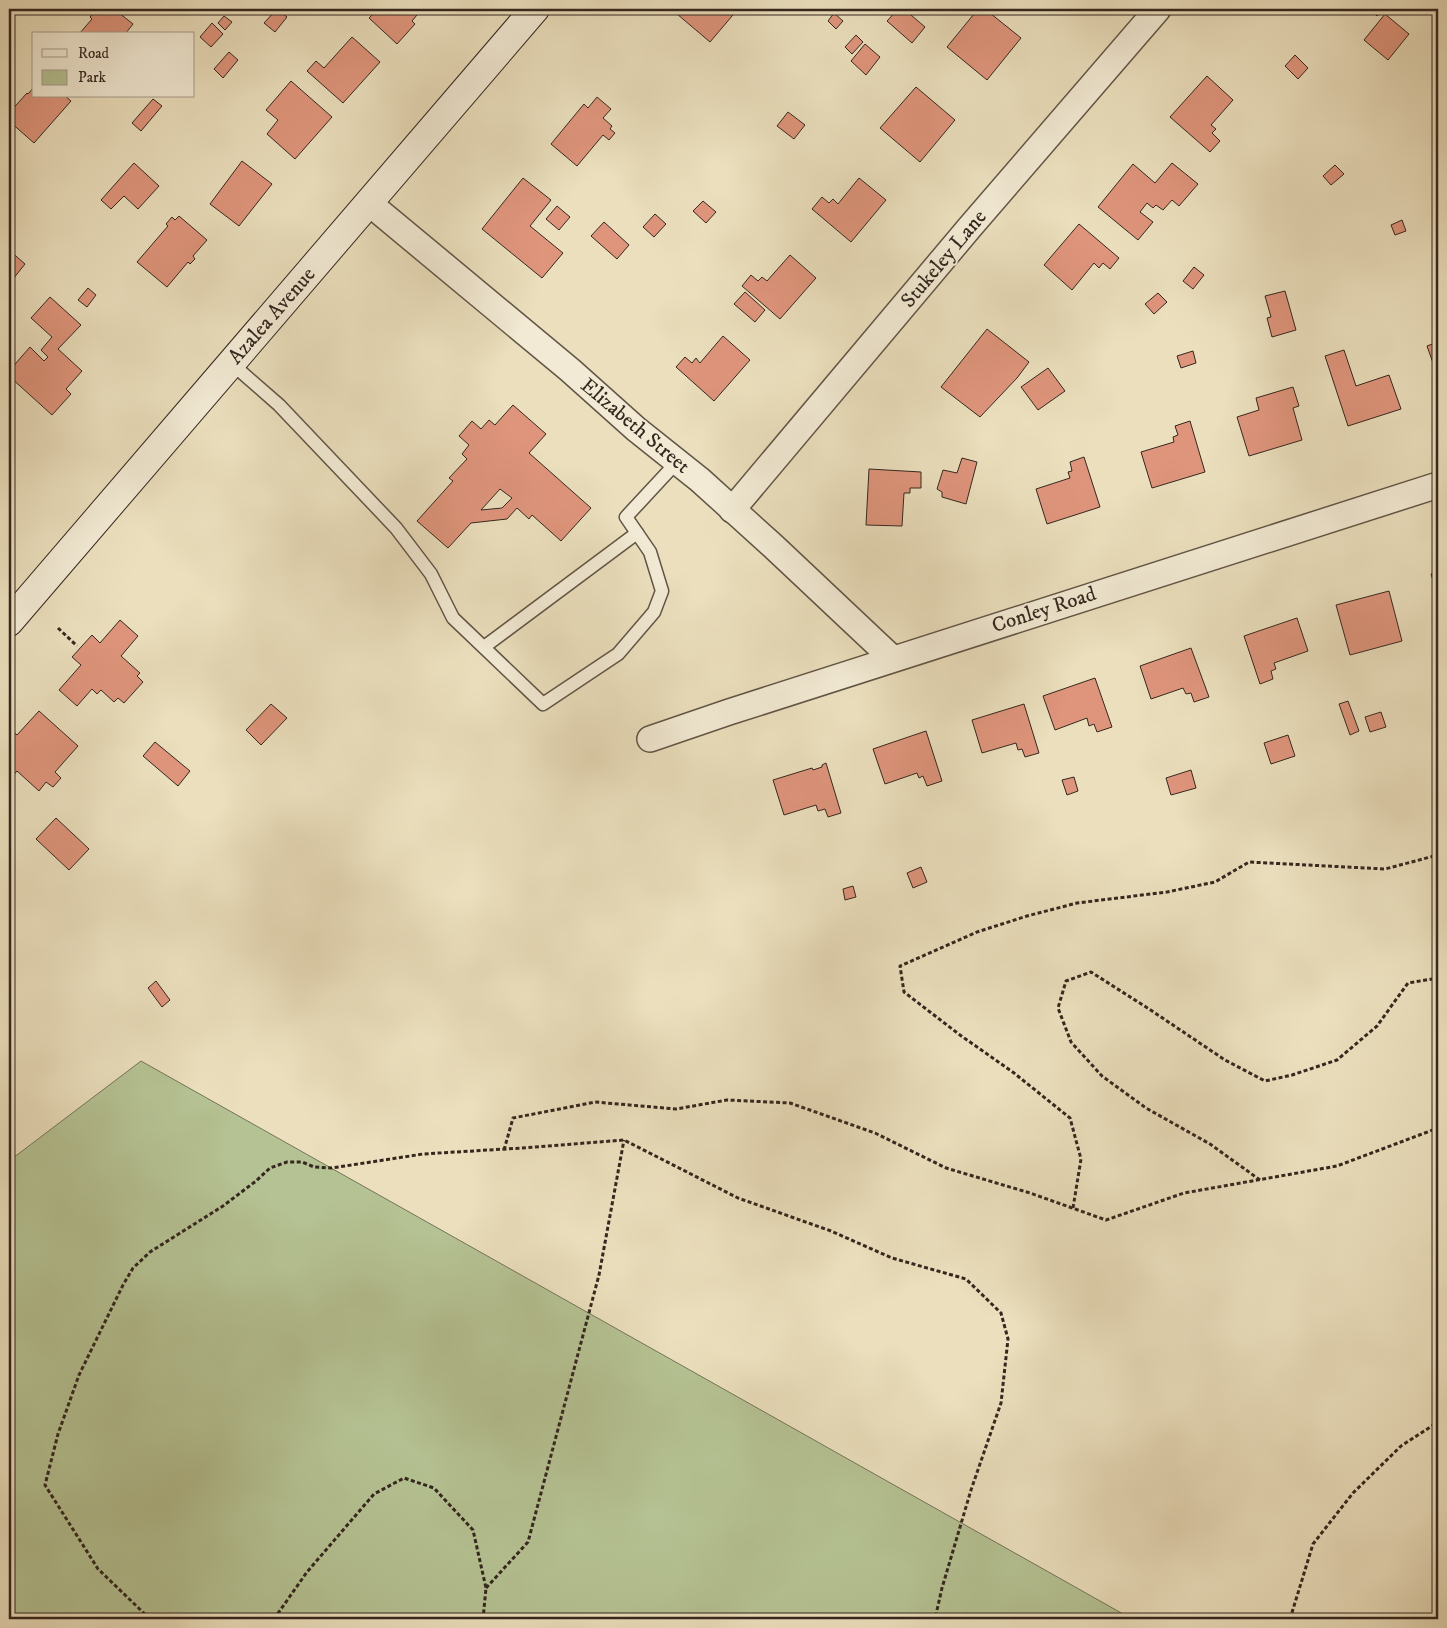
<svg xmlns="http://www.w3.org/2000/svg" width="1447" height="1628" font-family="'IM FELL DW Pica',serif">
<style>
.green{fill:#b5c293;stroke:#747459}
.building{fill:#df957c;stroke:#34271f;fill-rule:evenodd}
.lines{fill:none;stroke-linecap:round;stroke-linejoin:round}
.lane-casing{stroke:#625546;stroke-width:15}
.street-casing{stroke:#625546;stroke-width:28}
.secondary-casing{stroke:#34271f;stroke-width:30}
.path{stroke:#34271f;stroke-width:3;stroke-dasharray:4 2.5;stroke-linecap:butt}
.lane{stroke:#f2ead4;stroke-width:12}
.street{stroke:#f2ead4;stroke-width:25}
.secondary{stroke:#f2ead4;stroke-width:28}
.labels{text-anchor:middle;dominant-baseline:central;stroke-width:4;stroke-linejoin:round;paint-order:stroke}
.street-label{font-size:21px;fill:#34271f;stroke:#f2ead4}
</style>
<rect width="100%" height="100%" fill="#ebdfbd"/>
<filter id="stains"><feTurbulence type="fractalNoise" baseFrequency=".004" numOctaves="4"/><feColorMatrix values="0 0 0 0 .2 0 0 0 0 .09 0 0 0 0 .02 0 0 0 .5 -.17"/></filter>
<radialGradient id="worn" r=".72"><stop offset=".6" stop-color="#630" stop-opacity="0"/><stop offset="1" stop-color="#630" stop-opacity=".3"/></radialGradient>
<path class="green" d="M141 1061 1132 1619H9V1161Z"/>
<g class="building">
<path d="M97 9H114L133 24 125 34H79L92 19 90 17Z"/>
<path d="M277 9 287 17 275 32 264 23Z"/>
<path d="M378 9H422L412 21 415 24 397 44 369 18Z"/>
<path d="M682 9H738L710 42 677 14Z"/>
<path d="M898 9H904L925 27 912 43 887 21Z"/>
<path d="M978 9H985L1021 38 987 80 947 47Z"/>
<path d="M1369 9H1383L1377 16Z"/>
<path d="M834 13 843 21 836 29 828 21Z"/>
<path d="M1385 14 1409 34 1388 60 1364 40Z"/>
<path d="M224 16 232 22 225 30 218 23Z"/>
<path d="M212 23 223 34 211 47 200 37Z"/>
<path d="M856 35 863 42 852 54 845 47Z"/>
<path d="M352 37 380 62 343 103 307 71 316 61 324 68Z"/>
<path d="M865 44 880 57 866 75 851 61Z"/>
<path d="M229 52 238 60 223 78 214 69Z"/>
<path d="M1295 55 1308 68 1298 79 1285 66Z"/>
<path d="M1207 76 1233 100 1211 125 1216 129 1212 133 1220 141 1210 152 1170 117Z"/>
<path d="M291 81 332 117 295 159 267 134 278 120 266 110Z"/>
<path d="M34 87V96H65L71 101 34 143 9 121V113L27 93 28 94Z"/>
<path d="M916 87 955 120 920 162 880 128Z"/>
<path d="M597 97 611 109 603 118 612 126 610 129 615 133 609 140 603 135 577 166 551 144 584 104 588 108Z"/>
<path d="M153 99 162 106 141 131 132 123Z"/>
<path d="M788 112 805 125 794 139 777 126Z"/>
<path d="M242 161 272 184 239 226 210 204Z"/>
<path d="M134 163 159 186 138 209 124 196 111 209 101 200Z"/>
<path d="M1172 163 1198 184 1179 206 1172 200 1163 210 1156 205 1153 208 1147 203 1140 212 1153 222 1138 240 1098 207 1133 164 1155 183Z"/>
<path d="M1335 165 1344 174 1331 185 1323 176Z"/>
<path d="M523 178 551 200 530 226 563 253 542 278 482 229Z"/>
<path d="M859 178 886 200 851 242 812 209 822 197 829 203 833 199 838 204Z"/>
<path d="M703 201 716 212 706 223 693 211Z"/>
<path d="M557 206 570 217 559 230 546 219Z"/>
<path d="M655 214 666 224 654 237 643 227Z"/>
<path d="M179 216 207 240 193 256 195 259 190 264 188 262 167 287 137 262 168 226 166 224 172 217 175 220Z"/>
<path d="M1402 220 1406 231 1395 235 1391 225Z"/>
<path d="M604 222 629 245 617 259 591 236Z"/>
<path d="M1079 224 1119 258 1110 269 1103 263 1099 268 1094 263 1072 290 1044 265Z"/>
<path d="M9 250 25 264 9 284Z"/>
<path d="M790 255 816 278 780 319 742 286 751 275 758 281 762 277 767 281Z"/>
<path d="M1194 267 1204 275 1193 289 1183 281Z"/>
<path d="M88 288 96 295 87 307 78 300Z"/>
<path d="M1285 291 1296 330 1272 337 1267 318 1271 317 1265 296Z"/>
<path d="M745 292 765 310 755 322 734 304Z"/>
<path d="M1158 293 1167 302 1154 314 1145 304Z"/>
<path d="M50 297 81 325 58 349 82 371 66 389 71 394 52 415 9 376V371L30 347 44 361 48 357 41 350 52 337 31 318Z"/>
<path d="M987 329 1029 362 1017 378 980 417 941 387Z"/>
<path d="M723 336 750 360 714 401 676 367 685 357 692 363 696 358 700 363Z"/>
<path d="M1438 342V377L1427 346Z"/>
<path d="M1344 350 1356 386 1389 375 1401 409 1348 426 1325 356Z"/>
<path d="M1193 351 1196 363 1181 368 1177 356Z"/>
<path d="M1048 368 1065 391 1038 410 1021 387Z"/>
<path d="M1293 387 1299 406 1293 408 1302 440 1249 456 1237 417 1259 410 1256 398Z"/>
<path d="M513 405 546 434 529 453 591 508 561 541 532 515 529 519 517 508 507 519 471 523 448 548 417 521 453 481 449 478 467 459 462 454 469 445 459 436 472 421 481 429 489 420 495 425ZM500 489 512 498 502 508 481 510Z"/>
<path d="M1190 421 1205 472 1152 488 1141 452 1174 442 1173 437 1178 435 1175 426Z"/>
<path d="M1084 457 1100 507 1047 524 1036 489 1070 478 1068 472 1072 471 1070 462Z"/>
<path d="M962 458 977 462 966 504 942 497V492L937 489 943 470 957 473Z"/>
<path d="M869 469 921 472V488H910V493H904L902 526 866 525Z"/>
<path d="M1438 571V597L1431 574Z"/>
<path d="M1389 591 1402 641 1350 655 1336 605Z"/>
<path d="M1297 618 1308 651 1274 663 1276 669 1271 671 1273 679 1260 684 1244 636Z"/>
<path d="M120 620 138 636 121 656 140 673 137 676 143 682 124 703 118 698 114 702 101 690 97 694 92 689 77 706 59 690 81 665 72 657 92 635 100 643Z"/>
<path d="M1191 648 1209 697 1194 702 1191 693 1186 694 1183 688 1151 699 1140 666Z"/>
<path d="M1095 678 1112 727 1097 732 1094 724 1089 726 1087 718 1055 730 1043 696Z"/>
<path d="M1348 701 1359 731 1350 735 1339 704Z"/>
<path d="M271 704 287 718 261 745 246 730Z"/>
<path d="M1024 704 1039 753 1025 757 1022 749 1018 750 1016 743 982 753 972 720Z"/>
<path d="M39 711 78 746 55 772 61 778 53 787 46 782 39 791 17 771 10 779 9 777V730L10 729 17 735Z"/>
<path d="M1381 712 1386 727 1370 732 1365 717Z"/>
<path d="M926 731 942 781 927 786 923 776 919 778 917 773 885 784 873 749Z"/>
<path d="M1288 735 1295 756 1271 764 1264 743Z"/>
<path d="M155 742 190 771 178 786 143 756Z"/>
<path d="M826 763 841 813 828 817 825 809 818 811 816 805 784 815 773 780 812 768 813 770 822 767V765Z"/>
<path d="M1191 770 1196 788 1171 795 1166 778Z"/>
<path d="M1074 777 1078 791 1067 795 1062 780Z"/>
<path d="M56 818 89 849 69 870 36 839Z"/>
<path d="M921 867 927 882 913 888 907 873Z"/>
<path d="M853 886 856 897 845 900 843 889Z"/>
<path d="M156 981 170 1000 162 1007 148 988Z"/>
</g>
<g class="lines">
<g class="lane-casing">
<g id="lane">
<path d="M231 363 279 405 396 528 431 574 453 618 543 704 618 654 654 612 662 591 650 552 626 517 677 462"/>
<path d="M484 647 637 533"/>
</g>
</g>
<g class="street-casing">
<g id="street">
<path d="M369 203 570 370 636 429 700 480 773 546 893 659"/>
<path d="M732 510 970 227 1158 9"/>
<path d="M650 739 729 712 1438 485"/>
</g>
</g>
<g class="secondary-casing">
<path id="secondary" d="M9 622 535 9"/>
</g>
<g class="path">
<path d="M58 628 77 646"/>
<path d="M504 1150 513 1118 595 1102 676 1109 727 1100 790 1103 875 1133 946 1168 1030 1193 1106 1220 1184 1193 1337 1166 1438 1128"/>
<path d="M1260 1180 1210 1144 1146 1108 1102 1076 1071 1042 1058 1008 1066 981 1091 972 1149 1009 1225 1060 1265 1081 1292 1075 1337 1060 1377 1026 1408 983 1438 978"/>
<path d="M1073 1208 1081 1159 1070 1118 1014 1073 960 1035 904 992 900 966 977 932 1027 916 1077 903 1167 892 1215 882 1249 862 1385 869 1438 855"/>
<path d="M486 1588 528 1542 599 1275 624 1140"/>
<path d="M150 1619 98 1569 45 1485 58 1434 79 1375 123 1285 133 1268 150 1252 223 1206 256 1181 270 1168 287 1162H302L314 1167 332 1168 423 1154 522 1148 624 1140 738 1198 831 1231 892 1258 966 1279 1001 1313 1008 1339 1001 1403 971 1490 942 1588 935 1619"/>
<path d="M274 1619 307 1572 374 1494 404 1478 434 1488 473 1530 486 1588 483 1619"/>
<path d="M1290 1619 1313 1544 1353 1493 1401 1446 1438 1422"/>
</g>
<use href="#lane" class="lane"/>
<use href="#street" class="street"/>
<use href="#secondary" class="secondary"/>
</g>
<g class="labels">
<g class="street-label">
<text transform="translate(944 259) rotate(-50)">Stukeley Lane</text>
<text transform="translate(272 316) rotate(-49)">Azalea Avenue</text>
<text transform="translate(635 426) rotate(40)">Elizabeth Street</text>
<text transform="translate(1044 610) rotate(-18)">Conley Road</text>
</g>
</g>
<rect width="1447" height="1628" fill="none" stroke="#ebdfbd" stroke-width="30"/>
<rect x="10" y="10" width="1427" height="1608" fill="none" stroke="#34271f" stroke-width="2.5"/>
<rect x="15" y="15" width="1417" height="1598" fill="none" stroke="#34271f"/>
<rect x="32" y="32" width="162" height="65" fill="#f2ead4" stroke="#a69c8c"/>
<rect x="42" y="49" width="25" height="8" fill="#f2ead4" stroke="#a69c8c"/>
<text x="78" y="58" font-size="15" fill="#34271f">Road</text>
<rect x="42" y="70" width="25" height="15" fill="#b5c293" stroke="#a69c8c"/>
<text x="78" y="82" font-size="15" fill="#34271f">Park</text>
<rect width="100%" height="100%" filter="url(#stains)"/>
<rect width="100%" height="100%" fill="url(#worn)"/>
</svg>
